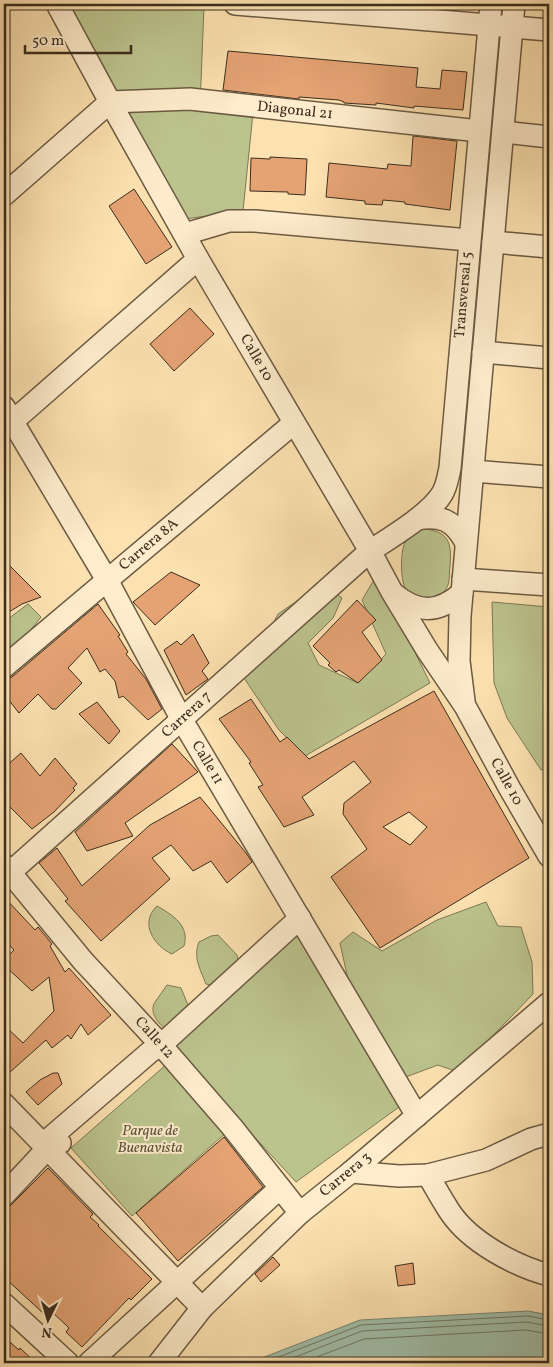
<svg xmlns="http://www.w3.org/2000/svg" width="553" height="1367" font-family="Vollkorn,serif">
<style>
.green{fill:#bcc48e;stroke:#7c7956}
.water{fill:#a0bea9;stroke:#788471}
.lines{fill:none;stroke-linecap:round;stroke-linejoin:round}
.shore{stroke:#6e7664;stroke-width:1}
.building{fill:#e5a374;stroke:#3b2e1e;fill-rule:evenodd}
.minor-casing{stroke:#6c5b43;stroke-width:24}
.minor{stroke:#feeccc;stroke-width:21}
.labels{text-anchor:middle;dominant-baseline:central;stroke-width:4;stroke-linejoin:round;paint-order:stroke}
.street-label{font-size:15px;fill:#3b2e1e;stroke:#feeccc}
.park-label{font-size:15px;font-style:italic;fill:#5b543a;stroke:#feeccc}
</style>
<rect width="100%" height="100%" fill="#fde2b1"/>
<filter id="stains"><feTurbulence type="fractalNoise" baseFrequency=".004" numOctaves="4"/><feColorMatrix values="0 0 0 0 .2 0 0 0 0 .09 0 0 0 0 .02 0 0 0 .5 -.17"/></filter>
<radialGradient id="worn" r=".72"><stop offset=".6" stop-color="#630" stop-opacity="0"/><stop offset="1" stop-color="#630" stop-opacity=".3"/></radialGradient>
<g class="green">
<path d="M65 4H180L204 6 200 107 253 113 243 211 185 219Z"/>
<path d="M423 529C449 531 452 543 450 566 449 572 450 579 448 585 441 603 418 604 407 591 400 584 400 551 405 543 409 535 416 532 423 529Z"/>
<path d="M375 578 405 632 430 683 305 756 279 730 244 678 278 614 323 583 342 598 333 618 308 643 319 665 358 683 386 654 362 600Z"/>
<path d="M492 602 549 607V768L541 770 507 718 494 683Z"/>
<path d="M28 604 41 617 8 659H4V622Z"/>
<path d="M486 902 498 926 521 927 532 962 533 994 458 1072 438 1065 403 1078 352 998 340 943 353 932 382 951 437 920Z"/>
<path d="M157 906C173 915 190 926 184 946L172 954C154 946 139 923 157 906Z"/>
<path d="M298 929 399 1107 296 1182 169 1044Z"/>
<path d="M218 935 237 955 239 966 216 986 206 984C200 969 193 957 199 942L211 936Z"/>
<path d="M167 985 181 988 188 1005 185 1014 169 1031C160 1026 148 1013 155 1002 159 996 163 991 167 985Z"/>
<path d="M168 1063 229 1130 132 1216 71 1148Z"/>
</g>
<path class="water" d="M528 1311 549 1315V1363H249L360 1320Z"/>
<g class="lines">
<g class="shore">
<path d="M263 1363 361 1325 528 1316 549 1320"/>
<path d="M280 1363 362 1331 527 1322 549 1326"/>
<path d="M301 1363 364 1339 526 1330 549 1334"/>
</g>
</g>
<g class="building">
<path d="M228 51 418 68 416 87 440 89 442 70 467 72 463 110 414 106V108L376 103V105L344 103V102L339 100 299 97V99L223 90Z"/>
<path d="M413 136 457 141 450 210 405 204V202L383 200 382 205 365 204V201L326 197 329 163 387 169 388 164 411 166Z"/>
<path d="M270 157 307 159 305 195 288 194V192L250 191 251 158 270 159Z"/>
<path d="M134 189 172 247 146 264 109 206Z"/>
<path d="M190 308 214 334 174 371 150 344Z"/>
<path d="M4 560 41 597 22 604 4 615Z"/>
<path d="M171 572 200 585 155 625 133 602Z"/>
<path d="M357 600 376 620 362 632 382 660 358 683 339 670 336 672 328 665 330 663 313 646Z"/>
<path d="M98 604 120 635 118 636 128 652 126 654 146 679 162 709 148 720 123 696 119 698 115 681 105 669 100 672 87 648 68 668 82 683 56 709H52L38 694 19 713 4 694V679L12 677Z"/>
<path d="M193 634 209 663 202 671 208 679 186 695 164 650 177 641 181 645Z"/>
<path d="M434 691 529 858 380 948 331 877 367 849 343 814 344 803 371 782 354 761 302 797 314 815 284 827 258 787 263 785 249 763 251 762 219 719 251 699 280 742 287 737 309 759ZM409 812 427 827 410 845 383 827Z"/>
<path d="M97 702 120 731 109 744 79 714Z"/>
<path d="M172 744 198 772 125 823 133 836 87 851 75 832Z"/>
<path d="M21 753 40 776 55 758 77 784 73 788 75 790 54 812 32 829 4 801V768Z"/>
<path d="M200 797 246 853 252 862 227 883 211 861 193 871 171 845 152 858 170 879 101 941 65 901 68 899 39 863 57 848 82 886 150 825Z"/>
<path d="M4 897 35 930 38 927 52 944 50 946 65 972 69 968 111 1015 88 1035 81 1024 71 1039 68 1035 52 1048 46 1040 9 1073 4 1067V1025L23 1043 54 1011 49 977 32 991 4 965V960L14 950 4 939Z"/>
<path d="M53 1073H58L62 1084 38 1105 26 1092 40 1080Z"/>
<path d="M224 1137 263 1187 178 1261 136 1213Z"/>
<path d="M48 1168 93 1214 90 1217 99 1225 98 1226 152 1279 131 1300 129 1298 82 1347 66 1332 69 1328 49 1309 44 1314 4 1277V1217L10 1210 8 1208Z"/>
<path d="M273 1257 280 1265 261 1282 255 1274Z"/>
<path d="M413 1263 415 1284 398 1286 395 1266Z"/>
<path d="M4 1337 19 1350 20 1348 36 1363H4Z"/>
</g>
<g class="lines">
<g class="minor-casing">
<g id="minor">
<path d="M57 4 110 102 198 259 370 551 392 592 427 650 465 706 510 789 549 856"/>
<path d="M235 4 549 30"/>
<path d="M503 132 549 137"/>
<path d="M4 195 110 102 190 99 479 131"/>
<path d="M185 234 229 221H255L469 240"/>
<path d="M493 242 549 247"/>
<path d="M483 352 549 358"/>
<path d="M4 407 107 580 182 720 417 1116"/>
<path d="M4 429 198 259"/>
<path d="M473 471 549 477"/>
<path d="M417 519C441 515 453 520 465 541"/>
<path d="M463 579 549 585"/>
<path d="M394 594C419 614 438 613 462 593"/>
<path d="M4 667 294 423"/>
<path d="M464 701 459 661 460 616 514 4"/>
<path d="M4 865 83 961 161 1045 232 1127 300 1213"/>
<path d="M4 878 370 551C390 538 430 514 442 494 447 486 448 477 450 468L491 4"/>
<path d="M4 1104 202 1308"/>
<path d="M47 1149 50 1138 150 1052 161 1045 300 918"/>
<path d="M351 1172 399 1176 428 1175 486 1160 531 1139 549 1134"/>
<path d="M428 1175C435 1187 442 1200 450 1212 470 1242 515 1266 549 1275"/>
<path d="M4 1195 47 1149 60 1143"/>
<path d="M4 1304 68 1363"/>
<path d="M89 1363 280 1188"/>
<path d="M159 1363 202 1308 300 1213 351 1172 549 1003"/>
</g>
</g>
<use href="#minor" class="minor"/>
</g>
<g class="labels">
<g class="street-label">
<text transform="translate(295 111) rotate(6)">Diagonal 21</text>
<text transform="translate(464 295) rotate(-85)">Transversal 5</text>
<text transform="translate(256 358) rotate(60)">Calle 10</text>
<text transform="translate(149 545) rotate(-40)">Carrera 8A</text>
<text transform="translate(187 715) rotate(-42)">Carrera 7</text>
<text transform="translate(207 763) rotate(59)">Calle 11</text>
<text transform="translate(506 782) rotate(61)">Calle 10</text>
<text transform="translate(154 1038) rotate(48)">Calle 12</text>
<text transform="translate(346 1175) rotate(-39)">Carrera 3</text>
</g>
<g class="park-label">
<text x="150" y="1131">Parque de<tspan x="150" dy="17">Buenavista</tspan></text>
</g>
</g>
<rect width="553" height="1367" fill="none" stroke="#fde2b1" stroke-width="20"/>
<rect x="5" y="5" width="543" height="1357" fill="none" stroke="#3b2e1e" stroke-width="2.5"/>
<rect x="10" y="10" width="533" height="1347" fill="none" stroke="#3b2e1e"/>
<g transform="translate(48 1320) rotate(185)" stroke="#feeccc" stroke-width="4" paint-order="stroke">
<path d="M0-4L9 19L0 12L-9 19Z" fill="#3b2e1e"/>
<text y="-8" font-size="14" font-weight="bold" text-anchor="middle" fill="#3b2e1e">N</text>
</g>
<path d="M25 45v8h106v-8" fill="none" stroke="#3b2e1e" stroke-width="2.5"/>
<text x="32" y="45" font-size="15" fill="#3b2e1e" stroke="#feeccc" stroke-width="4" paint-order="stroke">50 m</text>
<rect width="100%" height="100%" filter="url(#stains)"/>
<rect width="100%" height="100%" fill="url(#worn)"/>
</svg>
